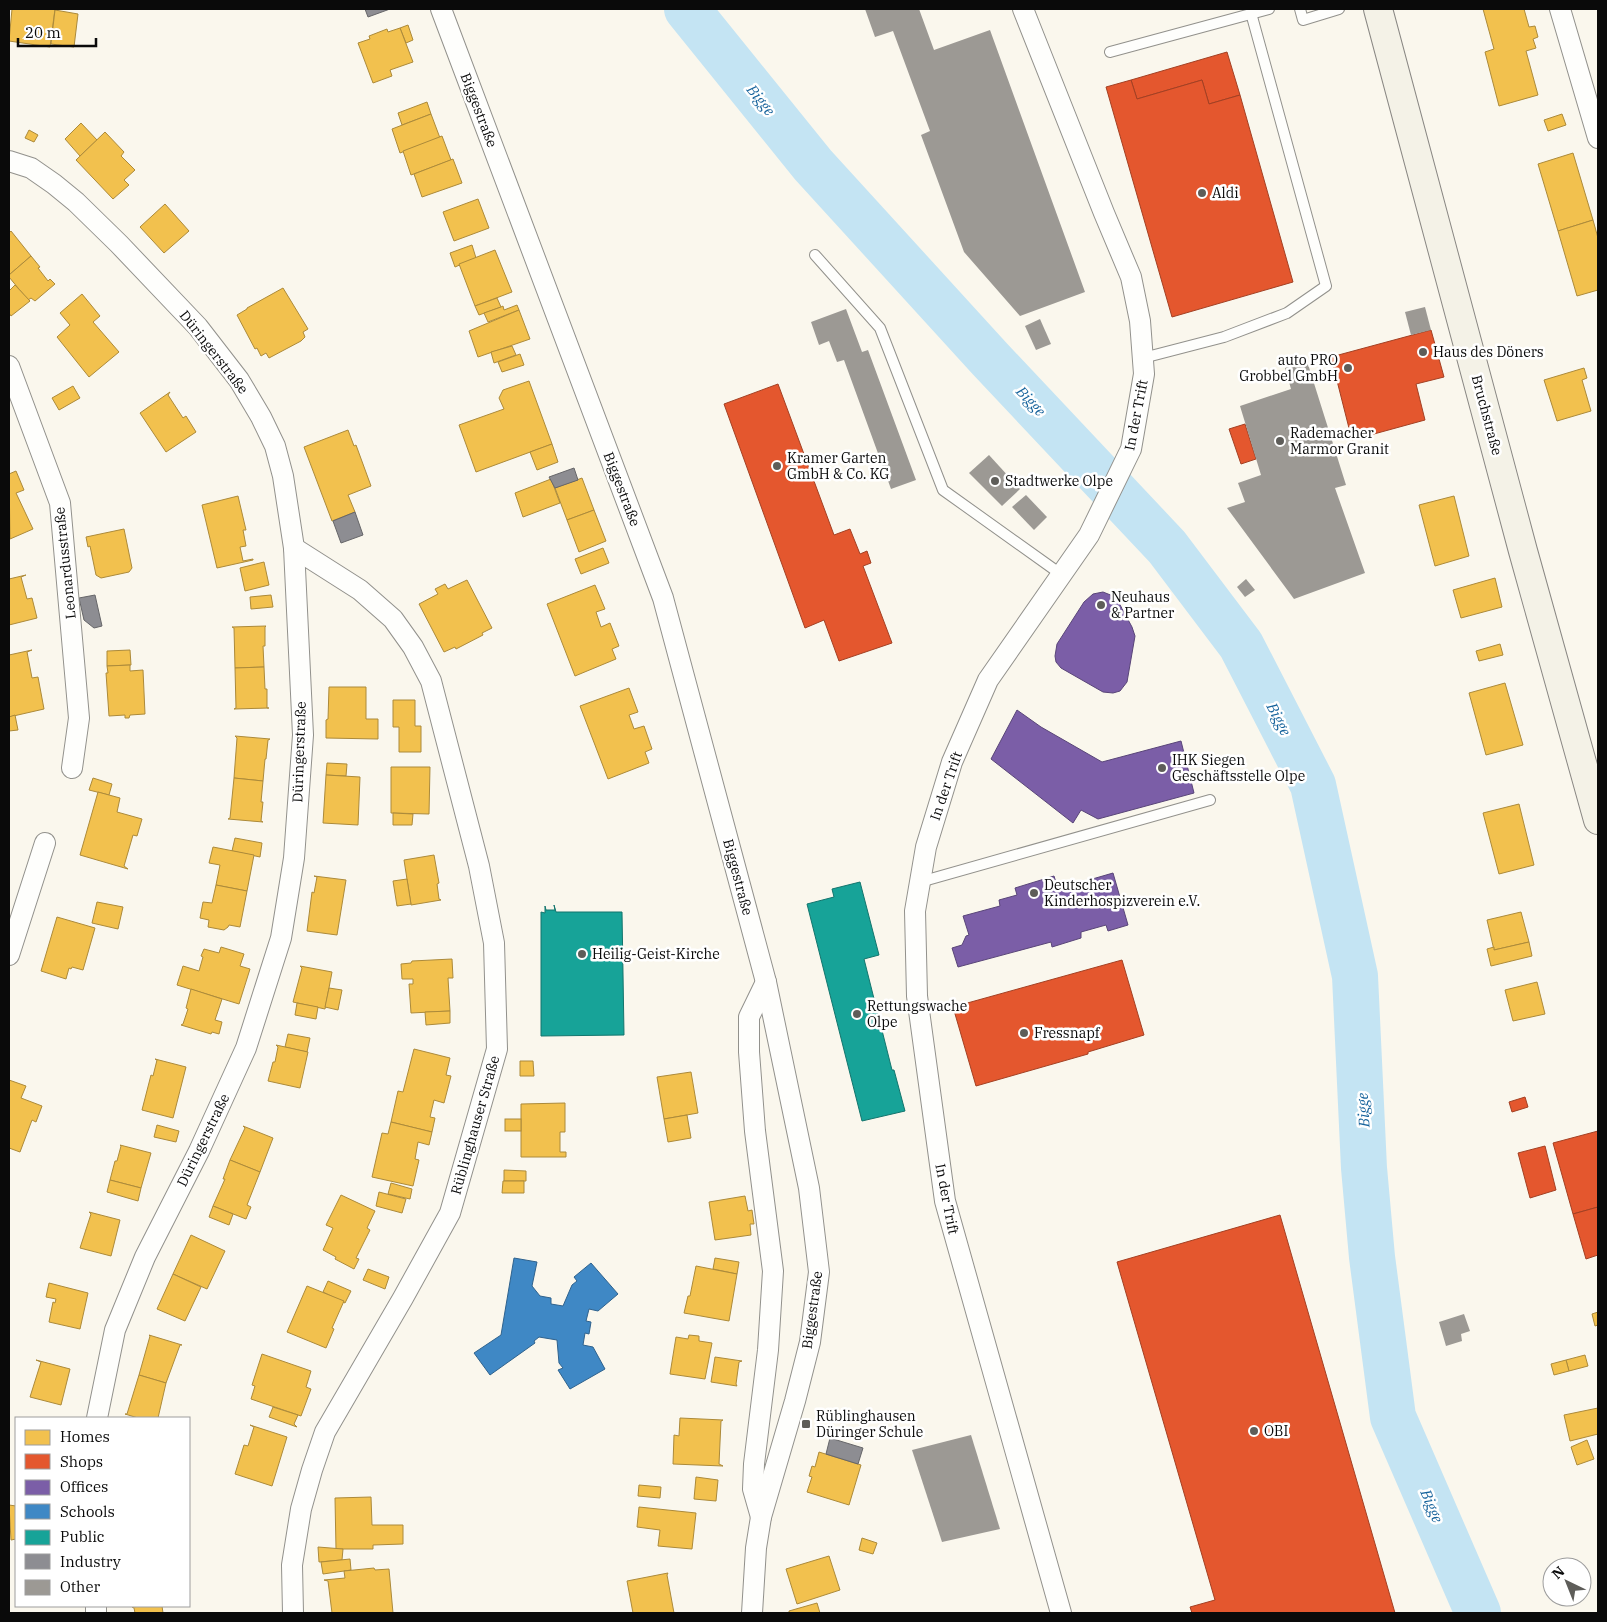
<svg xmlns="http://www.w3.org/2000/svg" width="1607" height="1622" font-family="'IBM Plex Serif',serif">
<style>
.homes{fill:#f2c14e;stroke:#ac8a3a}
.shops{fill:#e4572e;stroke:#a34023}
.offices{fill:#7b5ea7;stroke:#594578}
.schools{fill:#3f88c5;stroke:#2f628d}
.public{fill:#17a398;stroke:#13756d}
.industry{fill:#8d8d92;stroke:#666669}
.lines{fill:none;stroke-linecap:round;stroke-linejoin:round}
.river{stroke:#c4e4f3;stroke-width:46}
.building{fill:#9c9994}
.service-casing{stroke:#92918c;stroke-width:12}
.minor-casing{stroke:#92918c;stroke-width:22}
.secondary-casing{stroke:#898783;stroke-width:30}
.service{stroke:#fefefc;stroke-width:10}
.minor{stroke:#fefefc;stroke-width:20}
.secondary{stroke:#f4f2e7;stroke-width:28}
.poi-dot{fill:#5e5d59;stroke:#fff;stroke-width:2}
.labels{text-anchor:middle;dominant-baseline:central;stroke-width:5;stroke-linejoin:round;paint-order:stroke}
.street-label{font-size:14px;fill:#0a0a0a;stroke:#fff}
.poi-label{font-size:14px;fill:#0a0a0a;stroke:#fff;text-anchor:start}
.water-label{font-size:15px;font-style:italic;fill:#15629b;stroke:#fff}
</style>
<rect width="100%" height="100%" fill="#faf7ed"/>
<g class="homes">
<path d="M12 9H55L50 47 9 41Z"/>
<path d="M1483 9H1524L1529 27 1535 26 1538 37 1533 39 1536 48 1526 51 1538 95 1499 106 1485 52 1494 49Z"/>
<path d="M55 10 78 14 74 47 51 44Z"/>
<path d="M408 25 413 40 406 43 400 28Z"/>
<path d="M400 28 413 62 390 70 392 76 373 83 358 43 370 39 369 36 387 29 388 32Z"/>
<path d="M427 102 431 114 402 125 398 113Z"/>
<path d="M431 114 440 138 400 153 392 129Z"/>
<path d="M1562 114 1566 125 1548 131 1544 120Z"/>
<path d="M81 123 97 140 80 156 65 139Z"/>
<path d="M29 130 38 135 34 142 25 138Z"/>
<path d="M105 132 124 152 121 156 135 170 124 180 129 185 113 199 76 160Z"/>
<path d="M442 136 451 160 411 175 403 151Z"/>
<path d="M1573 153 1593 220 1558 231 1538 164Z"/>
<path d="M453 159 462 183 422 197 414 174Z"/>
<path d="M478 199 489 228 454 241 443 212Z"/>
<path d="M165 204 189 231 164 253 140 227Z"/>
<path d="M1593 220 1598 238V290L1577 296 1558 231Z"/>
<path d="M11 231 31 256 9 275V233Z"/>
<path d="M472 245 476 258 455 267 450 253Z"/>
<path d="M495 250 512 292 475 306 459 264Z"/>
<path d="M31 256 40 267 38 268 48 281 50 279 55 284 35 301 31 298 28 300 9 277V275Z"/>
<path d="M15 285 30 301 11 316 9 313V291Z"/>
<path d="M283 288 308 329 303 332 305 337 301 341 269 358 266 353 261 356 257 348 255 349 237 315 247 309V308Z"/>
<path d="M82 294 100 316 93 322 119 352 89 377 57 337 70 325 60 313Z"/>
<path d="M497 298 501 307 479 315 475 306Z"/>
<path d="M517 305 519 310 488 322 484 313 501 307 503 306 504 310Z"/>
<path d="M519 310 530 339 478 357 469 331Z"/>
<path d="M512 346 516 355 494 363 491 352Z"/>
<path d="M520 354 524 365 502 372 498 362Z"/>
<path d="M1584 368 1587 378 1582 380 1591 411 1557 421 1544 380Z"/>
<path d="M529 381 552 444 476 472 459 425 504 409 499 398 503 390Z"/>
<path d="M73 386 80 398 59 410 52 398Z"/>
<path d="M170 392 168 395 183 418 186 416 196 432 166 452 140 413Z"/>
<path d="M348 430 354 446 356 445 371 486 348 495 355 512 332 521 304 447Z"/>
<path d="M552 444 558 462 537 470 530 452Z"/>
<path d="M16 471 24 490 16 493 33 529 10 539 9 474Z"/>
<path d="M582 478 594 510 567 520 555 488Z"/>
<path d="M551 479 560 503 523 517 515 493Z"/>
<path d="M238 496 246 530H243L246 546 240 547 243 561 253 559V560L217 568 202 505Z"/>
<path d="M1454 496 1469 556 1435 566 1419 505Z"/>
<path d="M594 510 606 541 579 552 567 520Z"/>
<path d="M124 529 132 568 129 572 101 578 96 575 90 546 88 547 86 537Z"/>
<path d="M603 548 609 563 581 574 575 559Z"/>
<path d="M264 562 269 585 245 591 240 568Z"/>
<path d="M26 575 21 577 27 599 32 598 37 618 9 625V579Z"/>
<path d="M1495 578 1502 607 1461 618 1453 590Z"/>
<path d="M467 580 492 628 482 633 483 635 456 649 455 647 444 652 419 604 438 594 435 589 445 584 448 589Z"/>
<path d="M595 585 605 609 596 612 601 627 610 623 619 646 612 649 616 659 575 676 547 604Z"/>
<path d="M271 595 273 607 251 609 250 597Z"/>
<path d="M266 626 265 627V646H263L264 667 235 668 234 628 232 627Z"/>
<path d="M1500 644 1503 655 1479 661 1476 651Z"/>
<path d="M32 650 27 652 32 678 38 677 44 709 9 717V655Z"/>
<path d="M130 650 131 665 107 666V651Z"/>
<path d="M130 665V671L143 670 145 714 130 715 129 718H125V715L109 716 106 673H108L107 666Z"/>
<path d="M264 667 265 689H267V708H269L234 709 236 708 235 668Z"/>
<path d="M1505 683 1523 745 1486 755 1469 693Z"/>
<path d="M329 687H366V719H378V739L326 738V720L328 719Z"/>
<path d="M629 688 638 712 629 715 634 729 644 726 652 749 645 752 649 763 608 779 580 706Z"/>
<path d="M393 700H415V726H421V752H399V727H393Z"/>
<path d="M15 715 18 730 9 731V717Z"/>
<path d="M235 736 270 739 268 740 266 759H265L263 781 234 778 237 738Z"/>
<path d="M327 763 347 764 346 776 326 775Z"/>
<path d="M391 767H430L429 814 391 813Z"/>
<path d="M326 775 360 777 358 825 323 823Z"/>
<path d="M93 778 112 784 109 795 89 790Z"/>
<path d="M234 778 263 781 261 802H263L261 821 263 822 228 819 230 818Z"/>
<path d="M98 792 120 798 117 812 142 819 137 836 133 835 124 866 128 869 80 855Z"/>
<path d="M1519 804 1534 865 1499 874 1483 813Z"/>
<path d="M393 813 413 814 412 825H393Z"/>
<path d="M235 838 262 843 260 857 232 851Z"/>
<path d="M213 847 254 855 247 891 216 885 220 865 209 863Z"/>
<path d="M434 855 439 883 437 884 439 899 441 900 411 905 404 860Z"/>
<path d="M314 876 346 880 337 935 307 931 312 892 314 893 317 877Z"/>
<path d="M407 879 411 904 397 906 393 881Z"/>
<path d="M216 885 247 891 240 927 229 925 228 927 224 930 208 927 209 920 200 918 203 902 212 903Z"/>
<path d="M97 902 123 907 118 929 92 923Z"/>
<path d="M1521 912 1529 942 1494 950 1487 920Z"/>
<path d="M57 917 95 928 83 970 72 967 71 969 69 968 66 979 41 971Z"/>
<path d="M1529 942 1532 956 1491 966 1487 949 1494 947V950Z"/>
<path d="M221 947 244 954 240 966 250 969 239 1004 177 985 183 966 199 971 203 957 201 956 204 949 219 953Z"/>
<path d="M452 959 453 978H448L450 1011 411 1013 409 984H413V979H402L401 964 411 963 412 961Z"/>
<path d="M300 966 332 972 325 1009 293 1002 302 968Z"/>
<path d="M1537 982 1545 1014 1513 1021 1505 990Z"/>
<path d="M329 988 342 990 338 1010 325 1007Z"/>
<path d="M191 989 222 999 215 1020 222 1022 219 1034 212 1032 211 1034 181 1025 183 1024 188 1009 186 1008Z"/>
<path d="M297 1003 318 1007 316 1019 295 1015Z"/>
<path d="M450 1011V1023L426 1025 425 1012Z"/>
<path d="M288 1034 310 1038 307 1052 285 1047Z"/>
<path d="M276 1045 308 1052 300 1088 268 1081 273 1062H275L278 1047Z"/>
<path d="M414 1049 450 1058 446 1075 451 1076 444 1103 434 1100 430 1117 435 1118 432 1132 391 1122 398 1091 403 1092Z"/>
<path d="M155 1059 186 1067 173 1118 142 1110 151 1075 153 1076 157 1060Z"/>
<path d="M520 1061H533L534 1076H520Z"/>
<path d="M691 1072 698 1113 664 1119 657 1077Z"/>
<path d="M9 1080 26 1086 21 1098 42 1106 36 1122 32 1120 20 1152 9 1148Z"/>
<path d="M565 1103V1132H560V1152H566V1157H521V1104Z"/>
<path d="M687 1115 691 1138 668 1142 664 1119Z"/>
<rect x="505" y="1119" width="16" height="12"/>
<path d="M391 1122 432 1132 429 1145 418 1142 415 1159 419 1160 413 1186 372 1177 382 1133 388 1134Z"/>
<path d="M157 1125 179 1131 176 1142 154 1137Z"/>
<path d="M243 1126 273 1138 260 1172 230 1160 245 1128Z"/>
<path d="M120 1145 151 1153 141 1188 110 1180 115 1161H117L121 1146Z"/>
<path d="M230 1160 260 1172 247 1205 251 1207 246 1219 213 1206 225 1179H223Z"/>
<path d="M504 1170 526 1171V1181H504Z"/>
<path d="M110 1180 141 1188 138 1201 107 1192Z"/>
<path d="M503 1181H524V1193H502Z"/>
<path d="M391 1183 412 1189 410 1199 388 1194Z"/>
<path d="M379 1192 406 1199 402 1213 376 1206Z"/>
<path d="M341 1195 375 1211 367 1228 370 1230 356 1258 359 1259 354 1269 335 1259 336 1257 323 1250 333 1228 326 1225Z"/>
<path d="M745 1196 748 1211 752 1210 754 1224H750L751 1235 715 1240 709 1202Z"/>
<path d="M213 1206 233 1214 229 1225 209 1217Z"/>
<path d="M89 1212 120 1220 111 1256 80 1248 91 1214Z"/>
<path d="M191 1235 225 1251 207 1289 173 1274Z"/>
<path d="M715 1258 739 1262 737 1274 713 1269Z"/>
<path d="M696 1266 737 1274 729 1321 684 1313 688 1296H690Z"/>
<path d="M368 1269 389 1277 385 1289 363 1280Z"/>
<path d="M173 1274 201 1287 185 1321 157 1309Z"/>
<path d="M328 1281 351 1291 345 1303 323 1292Z"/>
<path d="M49 1283 88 1293 80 1329 49 1322 53 1302 55 1303 56 1299 46 1297Z"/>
<path d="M307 1286 344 1301 332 1328 334 1329 326 1348 287 1332Z"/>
<path d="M1598 1312V1325L1595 1326 1592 1314Z"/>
<path d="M149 1335 182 1345H180L166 1383 139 1375 150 1336Z"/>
<path d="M689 1335 699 1336V1341L712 1343 705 1379 670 1374 676 1337 688 1339Z"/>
<path d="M262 1354 311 1371 306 1387 311 1389 301 1416 251 1399 255 1386 252 1385Z"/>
<path d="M1585 1355 1588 1366 1569 1371 1566 1360Z"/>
<path d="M715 1357 742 1361 739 1362 736 1384 737 1386 711 1382Z"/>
<path d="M36 1360 70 1369 61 1405 30 1397 41 1362Z"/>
<path d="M1566 1360 1569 1371 1554 1375 1551 1364Z"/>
<path d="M139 1375 166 1383 158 1418H138L125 1414H127Z"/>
<path d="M273 1407 298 1415 294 1424 297 1427 269 1417Z"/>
<path d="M1598 1408V1434L1570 1441 1564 1415Z"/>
<path d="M680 1418 723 1420 721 1421 719 1464 723 1466 673 1464 674 1435 679 1436Z"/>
<path d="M250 1425 287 1437 272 1486 235 1474 244 1445 248 1446 254 1427Z"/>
<path d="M1587 1440 1594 1459 1577 1465 1571 1447Z"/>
<path d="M819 1452 861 1465 849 1505 807 1492 812 1477 809 1476 812 1466 815 1467Z"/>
<path d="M696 1477 718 1480 716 1501 694 1499Z"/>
<path d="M639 1485 661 1487 660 1498 638 1496Z"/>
<path d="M371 1497 372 1525H403V1544L373 1545V1549H336L335 1498Z"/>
<path d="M9 1505 16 1506V1539L11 1540Z"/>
<path d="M639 1507 696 1513 692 1549 658 1546 660 1530 637 1527Z"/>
<path d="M862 1538 877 1543 873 1554 859 1550Z"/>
<path d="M318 1547 343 1549 342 1560 319 1562Z"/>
<path d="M829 1556 840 1590 797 1604 786 1569Z"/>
<path d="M350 1559 351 1570 323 1574 321 1562Z"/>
<path d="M374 1568 375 1570 389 1569 393 1613H332L328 1581 324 1580 345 1578 344 1571Z"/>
<path d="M668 1573 667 1575 674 1613H633L627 1581Z"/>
<path d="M817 1603 820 1613H789V1611Z"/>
<path d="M141 1606H162L163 1613H135L134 1608 132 1607Z"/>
</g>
<g class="shops">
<path d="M1227 52 1240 95 1209 104 1202 80 1137 99 1131 80Z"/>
<path d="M1131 80 1137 99 1202 80 1209 104 1240 95 1293 282 1172 317 1106 87Z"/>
<path d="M1431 330 1444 377 1416 384 1425 420 1352 440 1331 357Z"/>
<path d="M778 384 834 535 850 529 860 554 867 551 871 563 863 566 892 643 839 661 824 620 805 628 724 404Z"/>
<path d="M1245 424 1256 459 1241 464 1229 429Z"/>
<path d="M1122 960 1144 1035 1088 1052V1054L976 1086 953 1007Z"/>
<path d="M1525 1097 1528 1107 1512 1112 1509 1102Z"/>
<path d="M1598 1131V1207L1573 1214 1553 1143Z"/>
<path d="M1545 1146 1556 1190 1530 1198 1518 1153Z"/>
<path d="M1598 1207V1255L1586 1259 1573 1214Z"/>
<path d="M1280 1215 1395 1613H1192L1190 1607 1215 1600 1117 1262Z"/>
</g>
<g class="offices">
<path d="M1103 592 1113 596 1119 603 1132 627 1135 636 1127 682 1120 691 1113 693 1103 692 1061 668 1056 662 1055 656 1057 644 1084 602 1093 594Z"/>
<path d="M1017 710 1041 727 1102 762 1181 741 1194 793 1098 819 1081 810 1073 823 991 759Z"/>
<path d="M1113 873 1128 925 1108 931 1106 925 1081 932V938L1052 947 1051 942 958 967 952 948 962 945 966 936 969 935 963 916 1000 906 999 900 1017 895 1015 888 1054 876 1058 889Z"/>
</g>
<path class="schools" d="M514 1258 537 1262 532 1286 540 1296 551 1298V1304L563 1306 572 1285 577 1281 574 1277 591 1263 618 1294 598 1311 589 1309 586 1321 591 1322 589 1334 585 1333 583 1345 593 1347 605 1369 570 1389 558 1370 563 1368 559 1363 557 1340 539 1337 534 1341 535 1343 490 1375 474 1353 501 1335Z"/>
<g class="public">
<path d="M860 882 879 955 864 959 892 1070H894L905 1111 862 1121 807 904 834 897 832 889Z"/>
<path d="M554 905 556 912H622L624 1035 541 1036V912L545 913V906L546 910H555Z"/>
</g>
<g class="industry">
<path d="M365 9H390L368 17Z"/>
<path d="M574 468 578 480 555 488 549 477Z"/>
<path d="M355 512 363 535 341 543 333 521Z"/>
<path d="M95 595 102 626 94 628 84 620 79 598Z"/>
<path d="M830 1438 863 1448 858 1464 826 1454Z"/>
</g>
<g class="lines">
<path class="river" d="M687 9 813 165 990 359 1167 547 1241 645 1313 785 1355 976 1364 1168 1372 1257 1393 1417 1478 1613"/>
</g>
<g class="building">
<path d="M865 9H919L934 50 990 30 1085 292 1020 316 964 252 921 135 930 131 893 31 875 37Z"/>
<path d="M1425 307 1431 330 1411 335 1405 312Z"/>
<path d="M846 309 862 352 868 350 916 480 891 489 844 360 837 362 829 341 819 345 811 322Z"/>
<path d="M1040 319 1051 344 1036 350 1025 326Z"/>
<path d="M1307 361 1346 485 1335 488 1365 573 1294 599 1227 508 1245 502 1238 483 1261 475 1240 406 1291 389 1285 368Z"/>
<path d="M989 455 1020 489 1002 506 969 473Z"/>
<path d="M1026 495 1047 517 1034 530 1012 507Z"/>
<path d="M1246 579 1255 590 1245 597 1237 587Z"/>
<path d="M1464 1314 1470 1331 1461 1334 1462 1341 1446 1346 1439 1322Z"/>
<path d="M971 1435 1000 1529 942 1542 912 1450Z"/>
</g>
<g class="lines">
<g class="service-casing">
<g id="service">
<path d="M1300 9 1303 20 1339 9"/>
<path d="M1110 52 1269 9"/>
<path d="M815 255 880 328 943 490 1062 575"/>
<path d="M1143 358 1224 337 1287 313 1326 286 1251 13"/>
<path d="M920 882 1210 800"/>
</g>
</g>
<g class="minor-casing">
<g id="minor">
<path d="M441 9 663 598 766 982 809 1188 819 1272 810 1342 795 1401 761 1517 756 1548 752 1613"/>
<path d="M1023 9 1104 213 1131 277 1140 321 1144 374 1131 449 1089 535 988 680 952 762 926 847 915 911 917 996 945 1201 1061 1613"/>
<path d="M1560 9 1598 138"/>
<path d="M9 161 31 168 54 184 76 202 119 244 198 327 239 380 261 417 275 446 283 476 294 548 303 735 294 858 281 938 246 1048 199 1151 145 1257 115 1330 97 1418"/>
<path d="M9 366 60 503 79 718 72 768"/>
<path d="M9 955 45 843"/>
<path d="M761 1517 753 1489 754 1464 768 1350 773 1271 755 1131 749 1052V1017L766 982"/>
<path d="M96 1606V1613"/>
<path d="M293 1613 292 1565 301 1509 312 1470 325 1432 403 1298 450 1213 497 1049 494 943 479 866 431 681 413 647 393 619 360 590 294 548"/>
</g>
</g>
<g class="secondary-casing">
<path id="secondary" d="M1378 9 1523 551 1598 820"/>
</g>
<use href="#service" class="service"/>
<use href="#minor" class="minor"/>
<use href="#secondary" class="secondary"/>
</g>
<g class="poi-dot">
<circle cx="1202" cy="193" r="5"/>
<circle cx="1423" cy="352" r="5"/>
<circle cx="1348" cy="368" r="5"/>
<circle cx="1280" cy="441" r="5"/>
<circle cx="777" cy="466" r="5"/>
<circle cx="995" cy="481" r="5"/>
<circle cx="1101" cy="605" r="5"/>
<circle cx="1162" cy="768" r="5"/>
<circle cx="1034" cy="893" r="5"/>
<circle cx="582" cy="954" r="5"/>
<circle cx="857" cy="1014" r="5"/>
<circle cx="1024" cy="1033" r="5"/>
<rect x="801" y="1419" width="10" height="10" rx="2.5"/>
<circle cx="1254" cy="1431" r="5"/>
</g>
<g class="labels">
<g class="street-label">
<text transform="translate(479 110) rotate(69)">Biggestraße</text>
<text transform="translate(214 352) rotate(52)">Düringerstraße</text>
<text transform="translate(1136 415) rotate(-79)">In der Trift</text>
<text transform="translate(1487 415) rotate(75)">Bruchstraße</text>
<text transform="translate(622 489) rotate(69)">Biggestraße</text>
<text transform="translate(65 563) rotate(-96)">Leonardusstraße</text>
<text transform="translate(299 752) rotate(-88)">Düringerstraße</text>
<text transform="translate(946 786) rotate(-71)">In der Trift</text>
<text transform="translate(738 877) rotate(75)">Biggestraße</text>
<text transform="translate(475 1125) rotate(-74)">Rüblinghauser Straße</text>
<text transform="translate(203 1140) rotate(-64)">Düringerstraße</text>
<text transform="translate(947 1199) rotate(79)">In der Trift</text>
<text transform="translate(812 1310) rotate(-82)">Biggestraße</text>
</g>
<g class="poi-label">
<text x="1212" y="193">Aldi</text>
<text x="1433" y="352">Haus des Döners</text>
<text x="1338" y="360" text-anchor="end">auto PRO<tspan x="1338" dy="16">Grobbel GmbH</tspan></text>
<text x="1290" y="433">Rademacher<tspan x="1290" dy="16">Marmor Granit</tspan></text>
<text x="787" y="458">Kramer Garten<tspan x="787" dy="16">GmbH &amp; Co. KG</tspan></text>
<text x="1005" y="481">Stadtwerke Olpe</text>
<text x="1111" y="597">Neuhaus<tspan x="1111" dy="16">&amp; Partner</tspan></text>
<text x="1172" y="760">IHK Siegen<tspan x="1172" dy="16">Geschäftsstelle Olpe</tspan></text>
<text x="1044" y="885">Deutscher<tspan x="1044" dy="16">Kinderhospizverein e.V.</tspan></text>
<text x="592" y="954">Heilig-Geist-Kirche</text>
<text x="867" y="1006">Rettungswache<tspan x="867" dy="16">Olpe</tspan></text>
<text x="1034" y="1033">Fressnapf</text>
<text x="816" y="1416">Rüblinghausen<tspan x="816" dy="16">Düringer Schule</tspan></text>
<text x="1264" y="1431">OBI</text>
</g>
<g class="water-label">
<text transform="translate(761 100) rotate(51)">Bigge</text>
<text transform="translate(1031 401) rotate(47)">Bigge</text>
<text transform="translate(1279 719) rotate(63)">Bigge</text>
<text transform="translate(1363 1110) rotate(-93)">Bigge</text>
<text transform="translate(1432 1506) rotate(67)">Bigge</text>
</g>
</g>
<rect width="1607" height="1622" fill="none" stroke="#0a0a0a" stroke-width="20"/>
<rect x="15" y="1417" width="175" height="190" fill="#ffffff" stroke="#9d9d9d"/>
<rect x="25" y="1430" width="25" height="15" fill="#f2c14e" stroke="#9d9d9d"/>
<text x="60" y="1442" font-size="15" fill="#0a0a0a">Homes</text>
<rect x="25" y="1454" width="25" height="15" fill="#e4572e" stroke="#9d9d9d"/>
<text x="60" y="1467" font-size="15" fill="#0a0a0a">Shops</text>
<rect x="25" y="1480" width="25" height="15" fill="#7b5ea7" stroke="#9d9d9d"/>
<text x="60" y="1492" font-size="15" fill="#0a0a0a">Offices</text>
<rect x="25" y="1504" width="25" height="15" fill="#3f88c5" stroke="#9d9d9d"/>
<text x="60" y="1517" font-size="15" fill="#0a0a0a">Schools</text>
<rect x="25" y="1530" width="25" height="15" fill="#17a398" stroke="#9d9d9d"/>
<text x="60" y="1542" font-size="15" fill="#0a0a0a">Public</text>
<rect x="25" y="1554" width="25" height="15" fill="#8d8d92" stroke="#9d9d9d"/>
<text x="60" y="1567" font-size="15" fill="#0a0a0a">Industry</text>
<rect x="25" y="1580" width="25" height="15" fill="#9c9994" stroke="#9d9d9d"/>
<text x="60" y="1592" font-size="15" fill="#0a0a0a">Other</text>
<g transform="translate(1567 1582) rotate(317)"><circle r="24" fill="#ffffff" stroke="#9d9d9d"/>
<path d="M0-4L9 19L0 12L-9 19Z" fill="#5e5d59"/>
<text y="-8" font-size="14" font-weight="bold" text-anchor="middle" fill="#0a0a0a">N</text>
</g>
<path d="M18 38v8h78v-8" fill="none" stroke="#0a0a0a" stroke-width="2.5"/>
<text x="25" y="38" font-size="15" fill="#0a0a0a" stroke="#ffffff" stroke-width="4" paint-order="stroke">20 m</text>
</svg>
